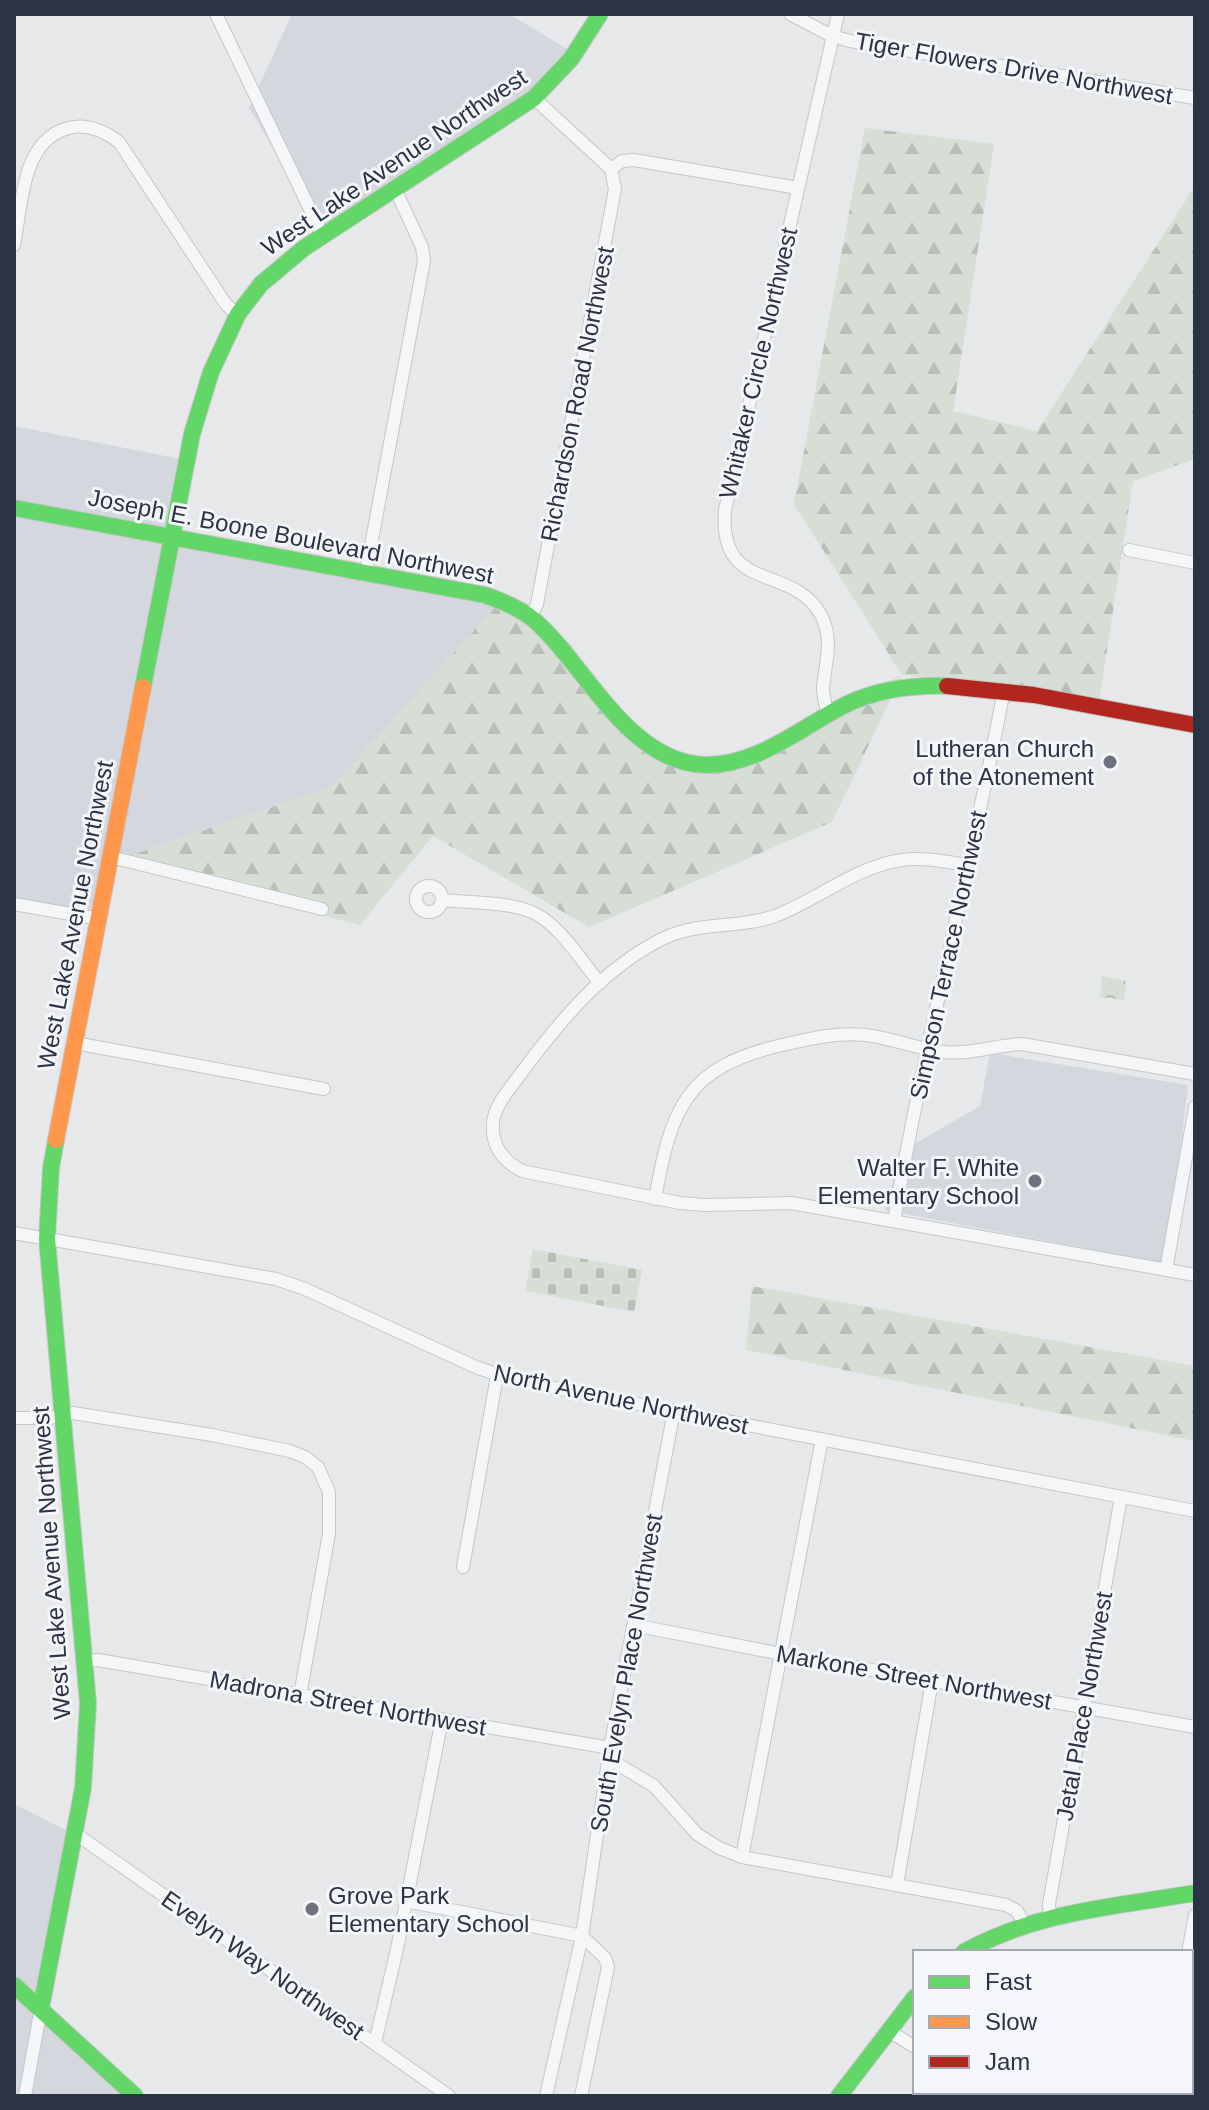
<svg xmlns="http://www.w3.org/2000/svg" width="1209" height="2110" font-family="Arial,sans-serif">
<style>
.built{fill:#d4d7dd}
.forest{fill:url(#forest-firs)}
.cemetery{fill:url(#cemetery-stones)}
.park{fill:url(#park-crowns)}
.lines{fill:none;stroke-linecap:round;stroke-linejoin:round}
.street-casing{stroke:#c4c6c8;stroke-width:14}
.fast-casing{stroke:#c4c6c8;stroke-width:18}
.slow-casing{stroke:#c4c6c8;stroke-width:18}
.jam-casing{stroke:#c4c6c8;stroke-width:18}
.street{stroke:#f5f6f7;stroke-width:12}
.fast{stroke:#63d668;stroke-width:16}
.slow{stroke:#ff974d;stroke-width:16}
.jam{stroke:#b3261e;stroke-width:16}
.poi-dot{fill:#6c737f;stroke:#f4f6f9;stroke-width:3}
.labels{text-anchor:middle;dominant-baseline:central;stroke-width:6;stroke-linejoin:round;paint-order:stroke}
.street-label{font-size:24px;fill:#2b3445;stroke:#f4f6f9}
.poi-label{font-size:24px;fill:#2b3445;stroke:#f4f6f9;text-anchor:end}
</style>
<defs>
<pattern id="forest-firs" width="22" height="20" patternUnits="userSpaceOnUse" patternTransform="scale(2)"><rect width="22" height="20" fill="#d6ded6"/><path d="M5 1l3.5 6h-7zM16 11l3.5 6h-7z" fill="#b8bfb9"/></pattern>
<pattern id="cemetery-stones" width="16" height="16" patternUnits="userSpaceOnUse" patternTransform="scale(2)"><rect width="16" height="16" fill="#d6ded6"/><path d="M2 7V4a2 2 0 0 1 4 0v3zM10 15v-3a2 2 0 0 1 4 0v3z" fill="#b8bfb9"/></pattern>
<pattern id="park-crowns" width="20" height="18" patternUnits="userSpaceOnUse" patternTransform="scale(2)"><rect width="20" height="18" fill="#d6ded6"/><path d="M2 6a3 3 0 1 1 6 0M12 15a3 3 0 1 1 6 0" fill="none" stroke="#b8bfb9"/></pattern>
</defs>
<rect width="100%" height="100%" fill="#e6e8ea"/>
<g class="built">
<path d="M292 14H509L577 55 530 102 322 230 249 108Z"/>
<path d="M14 426 180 459 175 541 498 604 333 786 109 863 85 923 14 910Z"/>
<path d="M990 1053 1188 1085 1166 1264 885 1210 901 1152 980 1106Z"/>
<path d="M14 1804 81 1838 30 2012 128 2096H14Z"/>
</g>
<g class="forest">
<path d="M865 128 994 144 953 411 1037 431 1195 186V459L1133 481 1097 715 971 683 902 675 832 822 589 927 433 836 360 925 109 863 333 786 498 604 569 642 640 744 700 767 754 751 902 675 794 504Z"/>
<path d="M752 1286 1195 1366V1441L746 1350Z"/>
</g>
<path class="cemetery" d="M533 1249 642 1270 634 1312 525 1291Z"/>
<path class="park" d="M1102 976 1126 981 1124 1000 1100 997Z"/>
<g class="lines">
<g class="street-casing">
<g id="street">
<path d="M216 14 323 236"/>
<path d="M790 14 832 36 850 41 1195 98"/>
<path d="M611 169 622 161 634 160 798 188"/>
<path d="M14 245C22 206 21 144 65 129 85 122 103 130 119 142L225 303 238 316"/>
<path d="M1129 550 1195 563"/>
<path d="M366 572 424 261 422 247 395 189"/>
<path d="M531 617 537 604 615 189 611 169 534 98"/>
<path d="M827 713C826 705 823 696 823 688 825 663 834 640 821 615 793 563 718 595 725 510L838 14"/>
<path d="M111 857 322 909"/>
<path d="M968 865C946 862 924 857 902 860 857 866 817 900 775 916 738 929 697 921 662 939 601 970 559 1022 519 1076 509 1090 494 1106 493 1123 491 1146 503 1161 522 1171L680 1203 705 1205 791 1203 1195 1275"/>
<circle cx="429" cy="899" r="13"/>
<path d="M442 900C471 903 510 901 536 914 562 928 581 961 600 983"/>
<path d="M14 904 99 919"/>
<path d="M75 1043 324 1089"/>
<path d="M655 1199C671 1108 686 1067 782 1045 812 1038 842 1031 873 1036 896 1040 920 1049 944 1052 970 1055 996 1045 1022 1044L1195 1074"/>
<path d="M894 1221C924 1043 971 868 1004 690"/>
<path d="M14 1233 276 1279 305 1289 478 1368 518 1381 1195 1511"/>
<path d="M1166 1270 1195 1107"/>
<path d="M14 1418H50L73 1413 212 1435 290 1451 305 1457 318 1467 329 1492V1534L300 1695"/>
<path d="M463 1567 497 1376"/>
<path d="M634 1625 781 1654 1195 1727"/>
<path d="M86 1661 98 1660 610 1748"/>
<path d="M609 1759 654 1786 697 1834 719 1848 742 1857 1006 1905 1017 1911 1023 1922"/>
<path d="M76 1834 449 2096"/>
<path d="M742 1857 822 1439"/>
<path d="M897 1885 932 1681"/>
<path d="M406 1901 582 1936"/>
<path d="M1050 1915 1049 1904 1121 1497"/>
<path d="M1188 1952 1195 1915"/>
<path d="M889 2031 915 2047"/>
<path d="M375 2043 397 1949 442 1719"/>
<path d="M1060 2092 1082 2096"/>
<path d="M1171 2092 1172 2096"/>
<path d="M25 2096 41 2008"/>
<path d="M546 2096 582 1936 610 1748 674 1411"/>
<path d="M581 2096 608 1967 605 1958 582 1936"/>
</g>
</g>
<g class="fast-casing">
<g id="fast">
<path d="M14 508 485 595C502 601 520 608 534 620 585 664 629 765 707 765 758 765 802 727 845 705 876 690 913 685 947 686"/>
<path d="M143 687 192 434 211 372 238 314 261 284 304 248 534 98 571 59 600 14"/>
<path d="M964 1952C1038 1911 1114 1907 1195 1893"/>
<path d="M14 1985 135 2096"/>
<path d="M41 2008 83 1788 88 1703 47 1239 51 1168 56 1140"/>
<path d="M839 2096 915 1997"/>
</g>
</g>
<g class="slow-casing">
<path id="slow" d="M56 1140 143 687"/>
</g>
<g class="jam-casing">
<path id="jam" d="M947 686 1034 695 1195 725"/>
</g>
<use href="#street" class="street"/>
<use href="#fast" class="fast"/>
<use href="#slow" class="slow"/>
<use href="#jam" class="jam"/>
</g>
<g class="poi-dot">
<circle cx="1110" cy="762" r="8"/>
<circle cx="1035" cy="1181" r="8"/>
<circle cx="312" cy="1909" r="8"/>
</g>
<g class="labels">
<g class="street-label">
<text transform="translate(1014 68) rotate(10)">Tiger Flowers Drive Northwest</text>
<text transform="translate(394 162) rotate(-34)">West Lake Avenue Northwest</text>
<text transform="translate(758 363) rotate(-77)">Whitaker Circle Northwest</text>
<text transform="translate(577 394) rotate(-79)">Richardson Road Northwest</text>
<text transform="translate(291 536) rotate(11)">Joseph E. Boone Boulevard Northwest</text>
<text transform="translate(75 915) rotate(-79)">West Lake Avenue Northwest</text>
<text transform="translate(948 955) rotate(-78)">Simpson Terrace Northwest</text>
<text transform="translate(621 1399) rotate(12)">North Avenue Northwest</text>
<text transform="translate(51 1563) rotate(-94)">West Lake Avenue Northwest</text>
<text transform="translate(626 1673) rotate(-80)">South Evelyn Place Northwest</text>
<text transform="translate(914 1677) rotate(10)">Markone Street Northwest</text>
<text transform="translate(348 1703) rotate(10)">Madrona Street Northwest</text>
<text transform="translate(1084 1706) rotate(-80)">Jetal Place Northwest</text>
<text transform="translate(263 1965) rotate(35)">Evelyn Way Northwest</text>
</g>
<g class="poi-label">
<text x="1094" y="748">Lutheran Church<tspan x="1094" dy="28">of the Atonement</tspan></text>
<text x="1019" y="1167">Walter F. White<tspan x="1019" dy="28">Elementary School</tspan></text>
<text x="328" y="1895" text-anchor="start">Grove Park<tspan x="328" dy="28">Elementary School</tspan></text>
</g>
</g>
<rect width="1209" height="2110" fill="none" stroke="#2b3445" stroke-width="32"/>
<rect x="913" y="1950" width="280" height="144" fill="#f4f6f9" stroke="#a4a8b1" stroke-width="2"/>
<rect x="929" y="1976" width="40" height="12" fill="#63d668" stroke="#a4a8b1" stroke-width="2"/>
<text x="985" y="1990" font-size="24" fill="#2b3445">Fast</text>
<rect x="929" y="2016" width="40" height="12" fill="#ff974d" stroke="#a4a8b1" stroke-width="2"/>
<text x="985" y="2030" font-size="24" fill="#2b3445">Slow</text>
<rect x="929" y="2056" width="40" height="12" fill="#b3261e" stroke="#a4a8b1" stroke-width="2"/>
<text x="985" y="2070" font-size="24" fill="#2b3445">Jam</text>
</svg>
